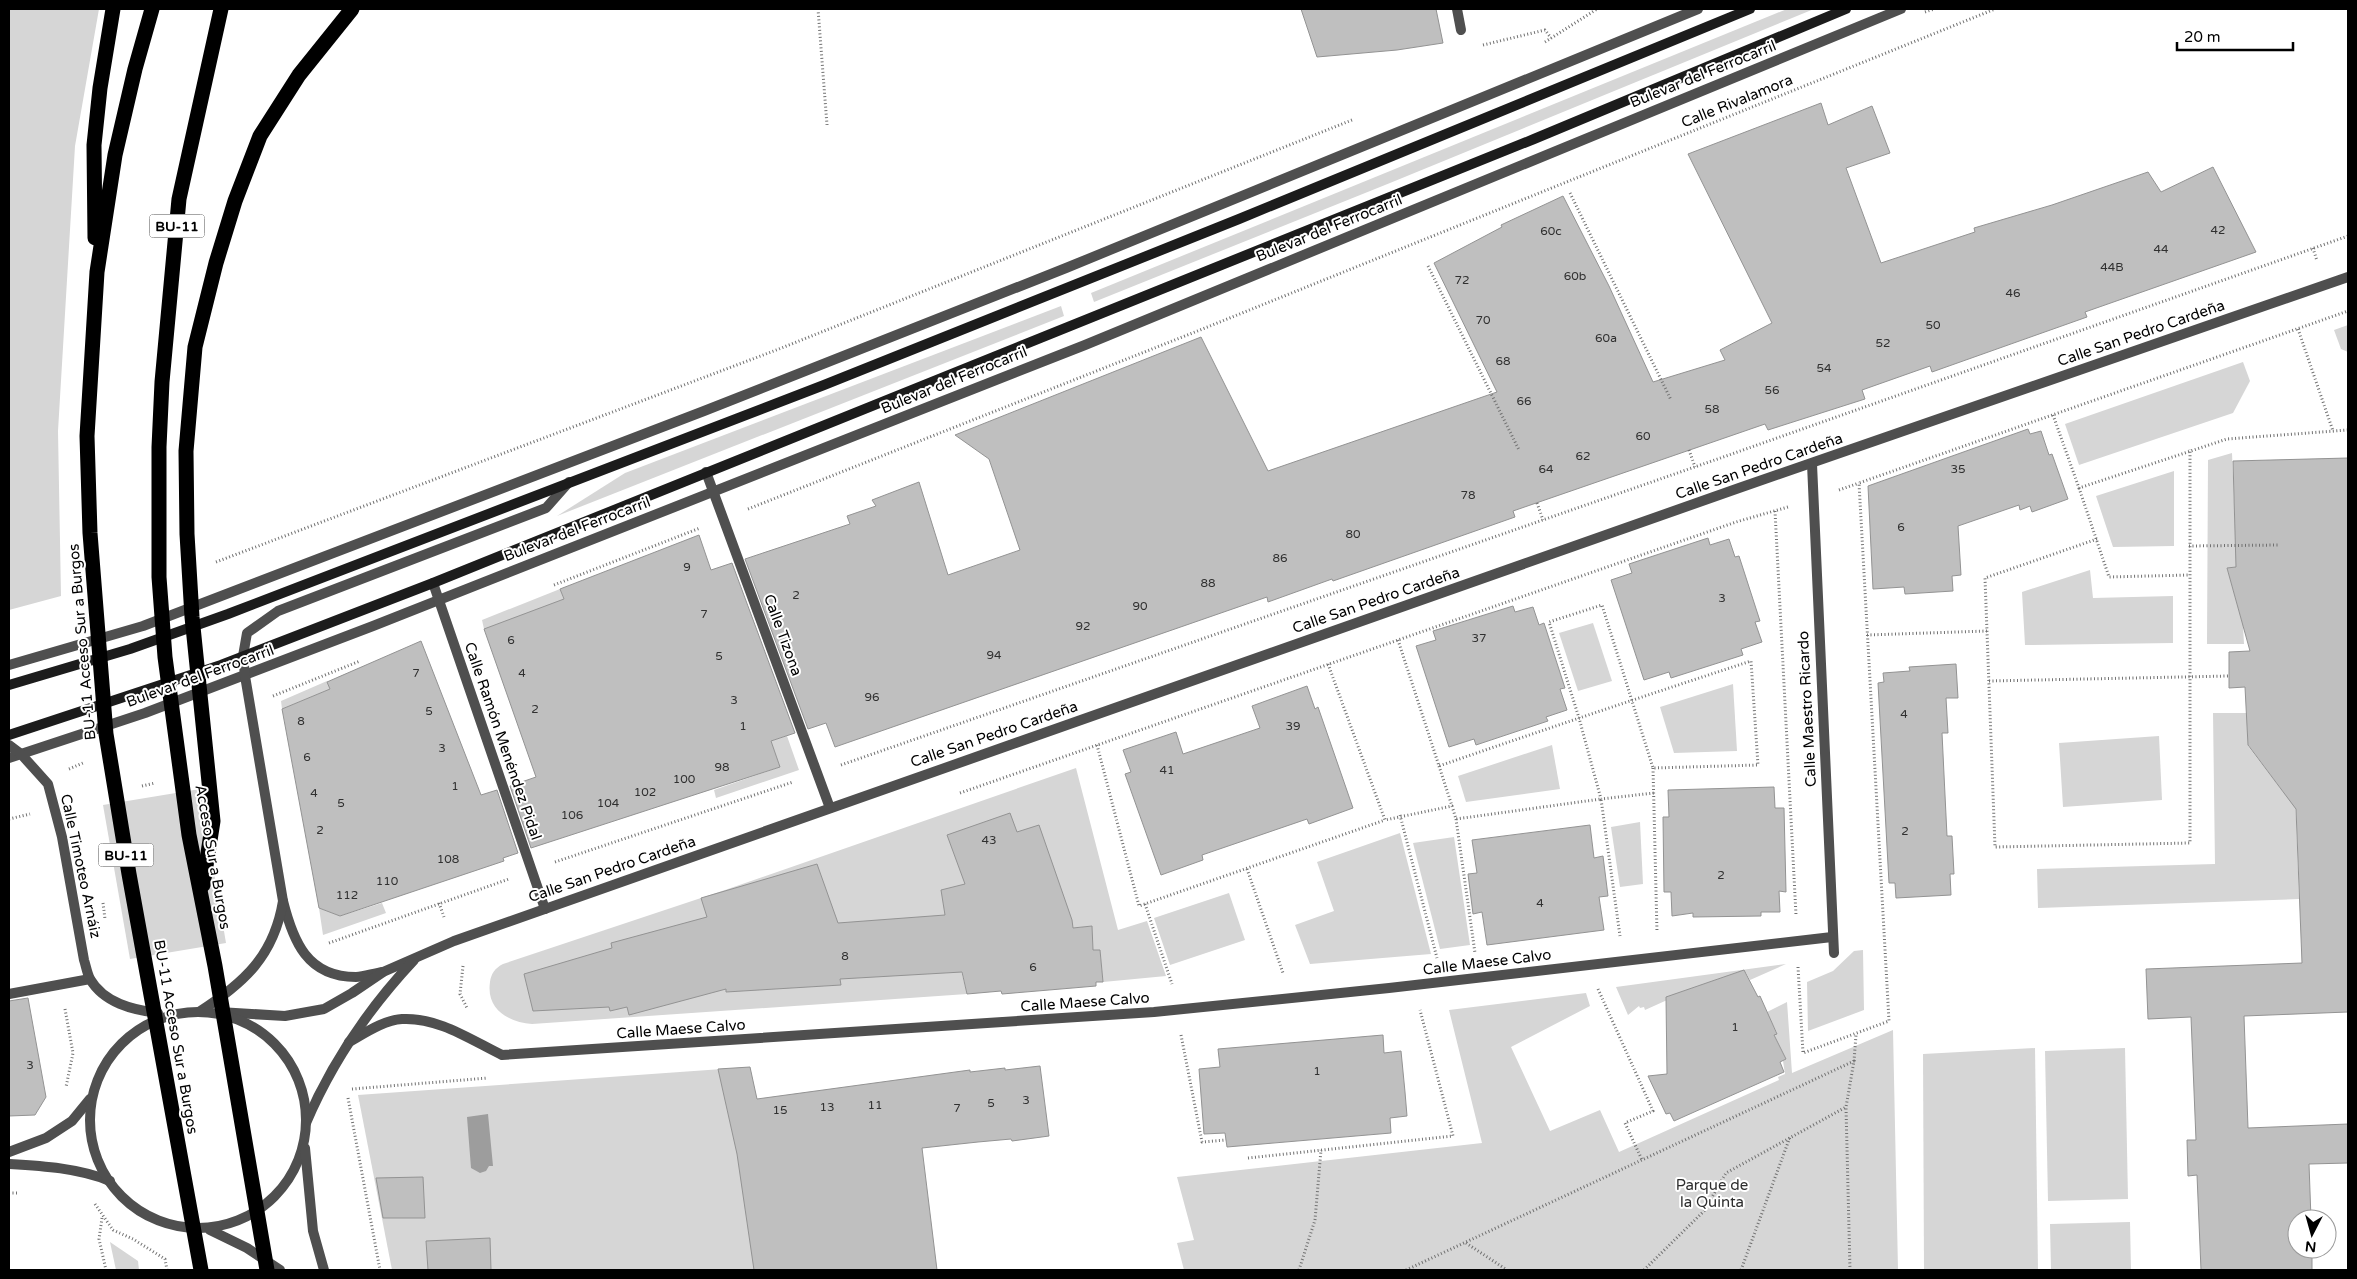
<svg xmlns="http://www.w3.org/2000/svg" width="2357" height="1279" font-family="'Varela Round',sans-serif">
<style>
.green{fill:#d6d6d6}
.water{fill:#9d9d9d}
.building{fill:#bfbfbf;stroke:#939393}
.lines{fill:none;stroke-linecap:round;stroke-linejoin:round}
.path{stroke:#717171;stroke-width:3;stroke-dasharray:1 2.5;stroke-linecap:butt}
.service{stroke:#4f4f4f;stroke-width:10}
.minor{stroke:#4f4f4f;stroke-width:10}
.tertiary{stroke:#4f4f4f;stroke-width:10}
.secondary{stroke:#1c1c1c;stroke-width:10}
.motorway{stroke:#000;stroke-width:15}
.labels{text-anchor:middle;dominant-baseline:central;stroke-width:4;stroke-linejoin:round;paint-order:stroke}
.number-label{font-size:12px;fill:#303030}
.shield{fill:#fff;stroke:#4c4c4c;stroke-width:1}
.shield-label{font-size:14px;font-weight:bold;fill:#000}
.street-label{font-size:15px;fill:#000;stroke:#fff}
.park-label{font-size:15px;fill:#2d2d2d;stroke:#fff}
</style>
<rect width="100%" height="100%" fill="#fff"/>
<g class="green">
<path d="M9 9H99L75 146 58 431 61 596 9 610Z"/>
<path d="M1787 9H1814L1390 183 1094 302 1091 293Z"/>
<path d="M1061 306 1064 316 557 516 625 473Z"/>
<path d="M2348 325V352L2341 349 2334 330Z"/>
<path d="M2243 362 2250 381 2233 413 2079 465 2065 424Z"/>
<path d="M2232 453 2235 526 2278 525 2279 565 2227 568 2243 625 2244 644H2207L2208 460Z"/>
<path d="M2174 471V546L2113 547 2096 496Z"/>
<path d="M2090 570 2093 598 2173 596V643L2025 645 2022 592Z"/>
<path d="M560 589 571 619 484 629 482 620Z"/>
<path d="M1593 623 1612 681 1578 691 1559 633Z"/>
<path d="M384 658 394 687 347 704 355 725 330 730 325 691 282 709 281 701 327 681 335 704 346 700 338 677Z"/>
<path d="M1733 684 1737 751 1674 753 1660 707Z"/>
<path d="M2213 713H2247L2248 746 2284 793H2295L2299 899 2038 908 2037 869 2215 864Z"/>
<path d="M787 736 799 770 716 798 714 790 780 767 771 741Z"/>
<path d="M2159 736 2162 800 2063 807 2059 743Z"/>
<path d="M1552 745 1560 789 1466 802 1458 776Z"/>
<path d="M1076 768 1118 930 1147 921 1166 976 1103 982 1100 950H1093L1092 926 1073 928 1072 923H1062L1059 883 945 907 967 994 532 1024C508 1022 486 1009 490 982 491 974 495 968 503 964L725 890Z"/>
<path d="M200 789 226 943 130 959 103 805Z"/>
<path d="M1640 822 1643 884 1620 887 1611 827Z"/>
<path d="M1400 833 1431 954 1310 964 1295 925 1334 911 1317 862Z"/>
<path d="M1454 837 1470 945 1440 949 1413 843Z"/>
<path d="M1229 893 1245 940 1170 965 1154 918Z"/>
<path d="M382 903 386 913 323 935 319 908 340 916Z"/>
<path d="M1863 950 1864 1010 1808 1031 1807 982 1833 971 1854 951Z"/>
<path d="M1786 964 1750 980 1746 973 1740 976 1738 972 1696 987 1645 1010 1644 1007 1640 1008 1639 1006 1628 1015 1616 987Z"/>
<path d="M1586 993 1590 1006 1511 1047 1550 1131 1600 1110 1619 1152 1779 1080 1778 1077 1785 1074 1783 1061 1786 1059 1774 1035 1777 1033 1767 1012 1787 1002 1792 1073 1893 1030 1898 1270H1184L1177 1243 1194 1240 1177 1177 1482 1143 1449 1010Z"/>
<path d="M2035 1048 2038 1270H1924L1923 1054Z"/>
<path d="M2125 1048 2128 1199 2048 1201 2045 1051Z"/>
<path d="M750 1067 765 1140 786 1270H392L358 1095Z"/>
<path d="M2130 1222 2131 1270H2051L2050 1224Z"/>
<path d="M110 1242 138 1261 139 1270H116Z"/>
</g>
<path class="water" d="M488 1114 493 1166H489L486 1171 480 1173 471 1168 467 1117Z"/>
<g class="building">
<path d="M1301 9H1436L1443 43 1397 50 1317 57Z"/>
<path d="M1821 103 1828 125 1872 106 1890 153 1846 168 1881 263 1975 232 1974 228 2052 205 2148 172 2161 192 2213 167 2256 252 2085 312 2087 317 1932 372 1930 366 1862 390 1865 399 1768 430 1765 424 1513 511 1515 517 1333 581 1332 579 1268 602 1267 597 835 747 826 723 808 729 745 559 850 524 847 516 876 506 872 500 919 482 948 575 1020 550 989 459 955 435 1201 337 1268 471 1497 392 1434 263 1502 227 1501 225 1563 196 1609 286 1653 382 1725 360 1720 350 1772 323 1688 154Z"/>
<path d="M2028 429 2030 434 2041 431 2049 455 2052 454 2068 499 2032 512 2030 506 2020 510 2019 505 1958 526 1961 575 1952 576 1953 591 1905 594 1904 587 1873 589 1868 486Z"/>
<path d="M2348 458V1012L2244 1016 2248 1128 2348 1124V1163L2309 1164 2311 1219H2297V1249H2312V1270H2201L2197 1175 2188 1176 2187 1140H2196L2191 1017 2148 1019 2146 969 2302 963 2296 809 2248 745 2245 687 2229 688V652L2250 651 2227 568 2236 567 2233 461Z"/>
<path d="M699 535 711 570 732 563 795 733 771 741 780 767 531 848 510 786 536 777 484 629 564 599 560 589Z"/>
<path d="M1708 538 1710 545 1729 539 1735 557 1739 556 1760 621 1755 622 1762 642 1741 649 1743 655 1671 678 1669 672 1644 680 1611 580 1632 573 1629 564Z"/>
<path d="M1513 606 1515 612 1533 607 1539 625 1544 623 1565 688 1560 689 1567 710 1546 717 1548 721 1476 745 1474 739 1449 747 1416 646 1436 640 1433 631Z"/>
<path d="M421 641 481 795 497 790 518 853 503 858 504 861 340 916 319 908 282 709 330 689 327 682Z"/>
<path d="M1956 664 1958 698H1946L1948 733H1942L1947 836H1952L1954 874H1950L1951 895 1896 898 1895 883H1889L1878 683 1884 682 1883 673 1910 671 1909 667Z"/>
<path d="M1307 686 1315 709 1318 707 1353 808 1309 824 1307 819 1202 855 1203 860 1161 875 1125 774 1131 772 1123 750 1176 732 1183 754 1260 728 1252 706Z"/>
<path d="M1774 787 1775 808H1784L1786 892 1779 891 1780 912H1761V916L1693 917V913L1672 916 1671 892H1664L1663 817H1669L1668 790Z"/>
<path d="M1010 813 1017 832 1039 825 1072 920 1073 928 1092 926 1093 950H1100L1103 982H1096V986L1002 994 1001 991 967 994 962 972 840 979 841 985 726 992V989L629 1015 627 1007 610 1011 609 1007 533 1011 524 974 612 948 611 943 707 917 701 898 817 864 838 923 945 915 941 890 965 884 947 835Z"/>
<path d="M1590 825 1594 858 1603 856 1608 896 1599 897 1604 930 1487 945 1482 912 1473 914 1468 874 1477 873 1472 840Z"/>
<path d="M1744 970 1758 997 1760 996 1777 1034 1774 1035 1786 1059 1780 1062 1784 1072 1674 1121 1670 1113 1666 1114 1648 1076 1667 1074 1666 997Z"/>
<path d="M28 998 46 1097 35 1115 9 1116V1001Z"/>
<path d="M1383 1035 1384 1053 1401 1051 1405 1092 1407 1116 1390 1118 1391 1133 1227 1147 1225 1133 1204 1134 1199 1069 1220 1067 1218 1049Z"/>
<path d="M1040 1066 1049 1136 1012 1141 1011 1139 978 1142 922 1148 937 1270H754L737 1154 718 1069 750 1067 757 1099 970 1070V1072L1005 1068V1070Z"/>
<path d="M423 1177 425 1218H383L376 1178Z"/>
<path d="M490 1238 491 1270H428L426 1241Z"/>
</g>
<g class="lines">
<g class="path">
<path d="M818 9 827 125"/>
<path d="M1925 12 1934 9"/>
<path d="M1545 42 1597 9"/>
<path d="M1483 45 1545 30 1551 38"/>
<path d="M1570 193 1671 400"/>
<path d="M2313 248 2317 261"/>
<path d="M1428 266 1519 450"/>
<path d="M2298 329 2333 431"/>
<path d="M2053 415 2079 488 2227 439 2348 430"/>
<path d="M1689 450 1695 467"/>
<path d="M2079 488 2109 577 2189 575"/>
<path d="M1839 490 1859 483"/>
<path d="M1537 503 1543 520"/>
<path d="M748 509 1200 330 1995 9"/>
<path d="M1775 511 1796 915"/>
<path d="M2097 539 1985 578 1995 847 2190 843V449"/>
<path d="M2189 546 2279 545"/>
<path d="M216 562 779 349 1352 120"/>
<path d="M554 585 700 528"/>
<path d="M1867 635 1987 631"/>
<path d="M1398 640 1439 766C1543 730 1647 695 1751 661L1758 765 1653 768 1602 605 1549 622 1579 718 1601 799 1654 793"/>
<path d="M1328 664 1385 820 1452 806 1456 819 1601 799 1620 936"/>
<path d="M1989 681 2229 676"/>
<path d="M273 696 360 661"/>
<path d="M1097 745 1139 906 1385 820"/>
<path d="M841 765 1729 455 2348 236"/>
<path d="M1439 766 1452 806"/>
<path d="M1653 768 1657 932"/>
<path d="M69 769 83 763"/>
<path d="M142 786 155 783"/>
<path d="M960 793 1736 522 1788 507"/>
<path d="M1400 815 1437 958"/>
<path d="M9 819 30 814"/>
<path d="M1456 819 1475 953"/>
<path d="M555 862 793 782"/>
<path d="M1247 869 1283 973"/>
<path d="M103 903 105 919"/>
<path d="M439 903 444 917"/>
<path d="M1145 904 1172 984"/>
<path d="M329 943 509 879"/>
<path d="M463 966 460 994 467 1008"/>
<path d="M1798 967 1803 1053 1889 1021 1859 483 2348 311"/>
<path d="M1598 989 1653 1111 1625 1123 1642 1160"/>
<path d="M65 1009 73 1053 66 1087"/>
<path d="M1181 1035 1202 1142 1226 1140"/>
<path d="M1854 1061 1856 1035"/>
<path d="M352 1089 488 1078"/>
<path d="M348 1098 380 1270"/>
<path d="M1248 1158 1453 1136 1420 1010"/>
<path d="M9 1193H18"/>
<path d="M95 1204 113 1230 133 1239 165 1259 167 1270"/>
<path d="M102 1218 99 1239 106 1270"/>
<path d="M1466 1243 1507 1270"/>
<path d="M1299 1270 1315 1220 1321 1150"/>
<path d="M1406 1270 1854 1061 1846 1107 1850 1270"/>
<path d="M1644 1270 1704 1211 1726 1173 1846 1107"/>
<path d="M1741 1270 1790 1137"/>
</g>
<g class="service">
<path d="M9 665 143 626 704 411 1066 268 1698 9"/>
<path d="M9 758 145 713 373 626 1085 345 1901 9"/>
<path d="M283 901C293 941 307 977 356 977 364 977 374 973 383 972"/>
</g>
<g class="minor">
<path d="M1457 9 1461 30"/>
<path d="M1812 464 1834 953"/>
<path d="M706 472 830 808"/>
<path d="M433 583 545 909"/>
<path d="M9 994 90 979"/>
<path d="M219 1012 285 1016 324 1009 352 993 383 972 454 941 1739 488 2348 277"/>
<path d="M349 1042C365 1033 384 1020 402 1019 438 1017 471 1040 502 1055L1154 1012 1389 988 1832 937"/>
<path d="M306 1123C332 1062 369 1008 414 960"/>
<path d="M9 1152 46 1138 72 1121 90 1099"/>
<path d="M9 1164C43 1166 78 1168 110 1181"/>
</g>
<g class="tertiary">
<path d="M9 745 21 754 48 784 62 837 84 960C86 966 87 973 90 979 104 1003 133 1010 158 1013"/>
<path d="M199 1012C244 983 274 956 283 901L245 676 243 656 247 633 278 611 546 508 569 482"/>
<circle cx="198" cy="1120" r="108"/>
<path d="M305 1148 313 1231 324 1270"/>
<path d="M210 1230 247 1248 280 1270"/>
</g>
<g class="secondary">
<path d="M9 685 130 649 228 614 824 385 1239 219 1750 9"/>
<path d="M9 735 221 665 433 583 1534 139 1846 9"/>
</g>
<g class="motorway">
<path d="M152 9 135 69 115 155 97 272 87 436 90 533 106 734 129 874 201 1270"/>
<path d="M221 9 179 199 162 382 159 447V577L165 657 189 835 215 966 267 1270"/>
<path d="M95 238 94 145 100 88 113 9"/>
<path d="M203 885 213 821 192 617 187 534 186 451 195 347 216 263 235 201 260 136 299 75 352 9"/>
</g>
</g>
<g class="labels">
<g class="number-label">
<text x="2218" y="230">42</text>
<text x="1551" y="231">60c</text>
<text x="2161" y="249">44</text>
<text x="2112" y="267">44B</text>
<text x="1575" y="276">60b</text>
<text x="1462" y="280">72</text>
<text x="2013" y="293">46</text>
<text x="1483" y="320">70</text>
<text x="1933" y="325">50</text>
<text x="1606" y="338">60a</text>
<text x="1883" y="343">52</text>
<text x="1503" y="361">68</text>
<text x="1824" y="368">54</text>
<text x="1772" y="390">56</text>
<text x="1524" y="401">66</text>
<text x="1712" y="409">58</text>
<text x="1643" y="436">60</text>
<text x="1583" y="456">62</text>
<text x="1546" y="469">64</text>
<text x="1958" y="469">35</text>
<text x="1468" y="495">78</text>
<text x="1901" y="527">6</text>
<text x="1353" y="534">80</text>
<text x="1280" y="558">86</text>
<text x="687" y="567">9</text>
<text x="1208" y="583">88</text>
<text x="796" y="595">2</text>
<text x="1722" y="598">3</text>
<text x="1140" y="606">90</text>
<text x="704" y="614">7</text>
<text x="1083" y="626">92</text>
<text x="1479" y="638">37</text>
<text x="511" y="640">6</text>
<text x="994" y="655">94</text>
<text x="719" y="656">5</text>
<text x="416" y="673">7</text>
<text x="522" y="673">4</text>
<text x="872" y="697">96</text>
<text x="734" y="700">3</text>
<text x="535" y="709">2</text>
<text x="429" y="711">5</text>
<text x="1904" y="714">4</text>
<text x="301" y="721">8</text>
<text x="743" y="726">1</text>
<text x="1293" y="726">39</text>
<text x="442" y="748">3</text>
<text x="307" y="757">6</text>
<text x="722" y="767">98</text>
<text x="1167" y="770">41</text>
<text x="684" y="779">100</text>
<text x="455" y="786">1</text>
<text x="645" y="792">102</text>
<text x="314" y="793">4</text>
<text x="341" y="803">5</text>
<text x="608" y="803">104</text>
<text x="572" y="815">106</text>
<text x="320" y="830">2</text>
<text x="1905" y="831">2</text>
<text x="989" y="840">43</text>
<text x="448" y="859">108</text>
<text x="1721" y="875">2</text>
<text x="387" y="881">110</text>
<text x="347" y="895">112</text>
<text x="1540" y="903">4</text>
<text x="845" y="956">8</text>
<text x="1033" y="967">6</text>
<text x="1735" y="1027">1</text>
<text x="30" y="1065">3</text>
<text x="1317" y="1071">1</text>
<text x="1026" y="1100">3</text>
<text x="991" y="1103">5</text>
<text x="875" y="1105">11</text>
<text x="827" y="1107">13</text>
<text x="957" y="1108">7</text>
<text x="780" y="1110">15</text>
</g>
<g class="shield">
<rect x="149.5" y="214.5" width="55" height="23" rx="4"/>
<rect x="98.5" y="843.5" width="55" height="23" rx="4"/>
</g>
<g class="shield-label">
<text x="177" y="226">BU-11</text>
<text x="126" y="855">BU-11</text>
</g>
<g class="street-label">
<text transform="translate(1703 74) rotate(-22)">Bulevar del Ferrocarril</text>
<text transform="translate(1737 101) rotate(-22)">Calle Rivalamora</text>
<text transform="translate(1329 228) rotate(-22)">Bulevar del Ferrocarril</text>
<text transform="translate(2141 333) rotate(-19)">Calle San Pedro Cardeña</text>
<text transform="translate(954 380) rotate(-22)">Bulevar del Ferrocarril</text>
<text transform="translate(1759 466) rotate(-19)">Calle San Pedro Cardeña</text>
<text transform="translate(577 529) rotate(-21)">Bulevar del Ferrocarril</text>
<text transform="translate(1376 600) rotate(-19)">Calle San Pedro Cardeña</text>
<text transform="translate(783 635) rotate(70)">Calle Tizona</text>
<text transform="translate(82 642) rotate(-95)">BU-11 Acceso Sur a Burgos</text>
<text transform="translate(200 676) rotate(-20)">Bulevar del Ferrocarril</text>
<text transform="translate(1807 709) rotate(-93)">Calle Maestro Ricardo</text>
<text transform="translate(994 734) rotate(-19)">Calle San Pedro Cardeña</text>
<text transform="translate(503 741) rotate(71)">Calle Ramón Menéndez Pidal</text>
<text transform="translate(213 857) rotate(80)">Acceso Sur a Burgos</text>
<text transform="translate(81 866) rotate(78)">Calle Timoteo Arnáiz</text>
<text transform="translate(612 869) rotate(-19)">Calle San Pedro Cardeña</text>
<text transform="translate(1487 962) rotate(-7)">Calle Maese Calvo</text>
<text transform="translate(1085 1002) rotate(-4)">Calle Maese Calvo</text>
<text transform="translate(681 1029) rotate(-4)">Calle Maese Calvo</text>
<text transform="translate(176 1037) rotate(80)">BU-11 Acceso Sur a Burgos</text>
</g>
<g class="park-label">
<text x="1712" y="1185">Parque de<tspan x="1712" dy="17">la Quinta</tspan></text>
</g>
</g>
<rect width="2357" height="1279" fill="none" stroke="#000000" stroke-width="20"/>
<g transform="translate(2312 1234) rotate(186)"><circle r="24" fill="#ffffff" stroke="#999999"/>
<path d="M0-4L9 19L0 12L-9 19Z" fill="#000000"/>
<text y="-8" font-size="14" font-weight="bold" text-anchor="middle" fill="#000000">N</text>
</g>
<path d="M2177 42v8h116v-8" fill="none" stroke="#000000" stroke-width="2.5"/>
<text x="2184" y="42" font-size="15" fill="#000000" stroke="#ffffff" stroke-width="4" paint-order="stroke">20 m</text>
</svg>
